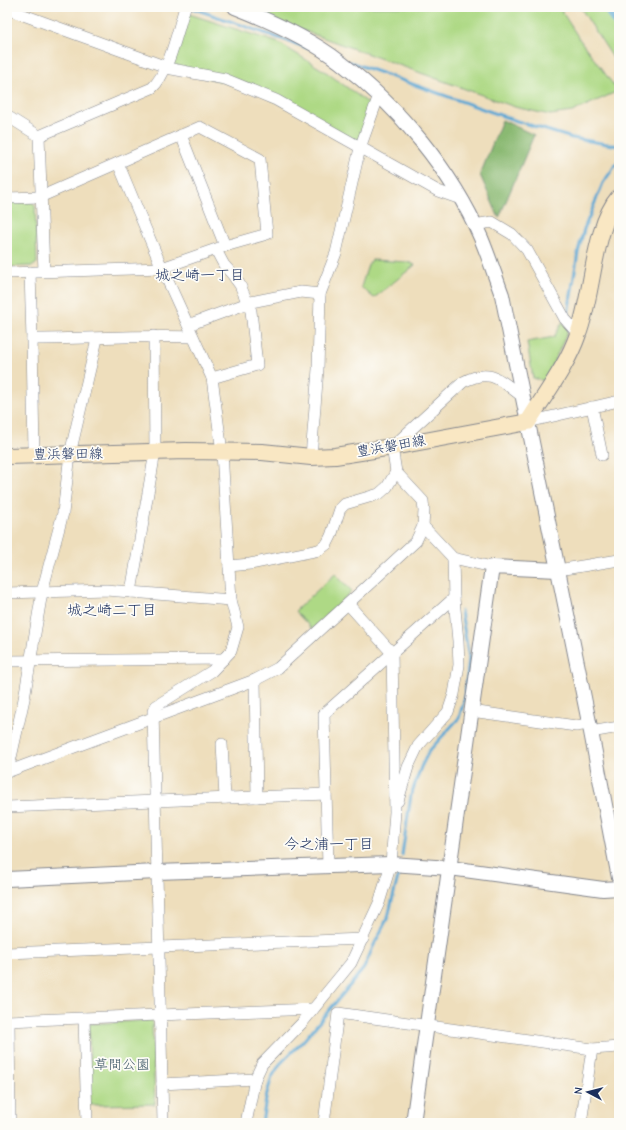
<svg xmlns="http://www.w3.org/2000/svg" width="626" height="1130" font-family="'Comic Neue','Klee One',sans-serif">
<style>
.green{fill:#aed985;stroke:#648472}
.forest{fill:#8ab972;stroke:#527468}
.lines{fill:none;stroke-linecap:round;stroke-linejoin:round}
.stream{stroke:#5ca7d4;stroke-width:3}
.river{stroke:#5ca7d4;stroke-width:18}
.minor-casing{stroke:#84868d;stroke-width:12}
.tertiary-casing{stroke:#84868d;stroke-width:16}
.secondary-casing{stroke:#84868d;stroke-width:18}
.minor{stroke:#fff;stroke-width:11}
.tertiary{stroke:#fff;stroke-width:14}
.secondary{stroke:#f9e7c3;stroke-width:16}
.labels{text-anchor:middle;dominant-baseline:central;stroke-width:3.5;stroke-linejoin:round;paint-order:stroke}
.street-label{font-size:14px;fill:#1b2f5e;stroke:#fdfcf7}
.park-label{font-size:14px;fill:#405a68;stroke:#fdfcf7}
.neighbourhood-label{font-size:15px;fill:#1b2f5e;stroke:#fdfcf7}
</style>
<rect width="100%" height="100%" fill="#fdfcf7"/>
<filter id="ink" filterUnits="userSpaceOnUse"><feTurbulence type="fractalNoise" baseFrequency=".025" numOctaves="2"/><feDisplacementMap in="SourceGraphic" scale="8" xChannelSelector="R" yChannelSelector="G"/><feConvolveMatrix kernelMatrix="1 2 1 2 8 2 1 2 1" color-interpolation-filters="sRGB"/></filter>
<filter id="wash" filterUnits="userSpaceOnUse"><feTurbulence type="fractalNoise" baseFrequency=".012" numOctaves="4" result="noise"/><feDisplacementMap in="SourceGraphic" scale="16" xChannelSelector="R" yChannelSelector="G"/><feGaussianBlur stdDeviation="0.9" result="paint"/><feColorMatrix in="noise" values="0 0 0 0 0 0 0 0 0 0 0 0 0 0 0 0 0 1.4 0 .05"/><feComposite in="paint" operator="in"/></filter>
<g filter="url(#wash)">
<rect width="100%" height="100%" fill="#eedebc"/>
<g class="green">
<path d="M238 7H559L580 40 618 91 572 112 550 115 515 107Z"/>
<path d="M580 7H619V68L615 61Z"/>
<path d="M189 14 279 43 326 72 375 108 362 144 251 89 172 69 173 61Z"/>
<path d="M32 202 35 205 37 263 33 266 7 267V203Z"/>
<path d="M372 260 408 262 415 265 374 298 361 287 368 265Z"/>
<path d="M563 321 568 331 545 381 533 378 527 342 554 337Z"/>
<path d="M335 574 352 591 312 629 295 611Z"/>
<path d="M152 1020 155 1104 90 1105 89 1024Z"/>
</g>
<path class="forest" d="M502 120 534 135 499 218 480 175Z"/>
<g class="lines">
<g class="stream">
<path d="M189 7 308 48"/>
<path d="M350 62 517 121 572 138 619 146"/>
<path d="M568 314 578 252 584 229 603 183 619 160"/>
<path d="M402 855 411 795 421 767 429 751 459 718 465 697 469 658 461 611"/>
<path d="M262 1123 267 1093 272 1077 280 1064 304 1040 347 989 364 968 373 947 388 917 399 873"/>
</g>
<path class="river" d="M612 7 619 19"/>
</g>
</g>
<g filter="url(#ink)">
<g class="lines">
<g class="minor-casing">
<g id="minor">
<path d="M7 9 172 69 225 79 276 100 438 191 461 199"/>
<path d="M7 116 39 136"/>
<path d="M181 135 225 246"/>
<path d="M39 136 152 88C169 73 178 29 185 7"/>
<path d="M39 136 44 271"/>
<path d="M118 163 162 268 212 378 222 452 231 600 238 627 231 651 212 671 156 706 153 711 163 1123"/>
<path d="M7 198 40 197 200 127 260 159 267 234 225 246 162 268 7 273"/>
<path d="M474 225 492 222 512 234 527 250 565 319 578 334"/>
<path d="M30 272 32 339"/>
<path d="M320 294 336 253 360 148 379 95"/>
<path d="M188 325 251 302 301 292 320 294 318 369 311 457"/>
<path d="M212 378 257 365 251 311 240 285 232 274 224 265 216 250"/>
<path d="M592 407 602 455"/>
<path d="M528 422 619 401"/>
<path d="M34 454 32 339C85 339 139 335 193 337"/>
<path d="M423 526 453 558 492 567"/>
<path d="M229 566 250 564 319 550 327 544 331 536 340 509 345 504 379 494 387 487 396 472"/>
<path d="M558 570 619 560"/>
<path d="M131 592 155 452 154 336"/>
<path d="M7 593 106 590 231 600"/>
<path d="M7 661 224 659"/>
<path d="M255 680 257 797"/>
<path d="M471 711 576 726 589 724"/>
<path d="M591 732 619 727"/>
<path d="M222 744 225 798"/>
<path d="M8 771 24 699 42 592 63 513 70 454 97 339"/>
<path d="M7 772 255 680 278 668 416 541 423 526 424 511 423 501 396 472 392 447 463 382C491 367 501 381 523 397"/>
<path d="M398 801 408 767 418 746 448 712 454 694 459 665 458 641 454 598 453 558"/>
<path d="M7 807 326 794"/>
<path d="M328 866 324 714 454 598"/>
<path d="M7 953 363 939"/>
<path d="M84 1018 87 1123"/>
<path d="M7 1021 313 1009"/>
<path d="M9 1021 10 1123"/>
<path d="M162 1084 255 1079"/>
<path d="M246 1123 255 1079 262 1064 302 1023 351 963 379 903 391 864 395 812 392 653 348 604"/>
<path d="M324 1123 338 1013 592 1049 619 1047"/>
<path d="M581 1123 592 1049"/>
</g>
</g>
<g class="tertiary-casing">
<g id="tertiary">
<path d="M235 7C271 21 309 38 340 62 398 106 452 171 481 238 489 257 495 276 502 295L591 732 619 878"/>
<path d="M7 879 157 872 391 864 450 868 603 889 619 888"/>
<path d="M413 1123 492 567 558 570"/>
</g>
</g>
<g class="secondary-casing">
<path id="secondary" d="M7 456 186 451 262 452 311 457 335 456 392 447 528 422C545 394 567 366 578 334 593 296 593 227 619 197"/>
</g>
<use href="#minor" class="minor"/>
<use href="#tertiary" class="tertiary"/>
<use href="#secondary" class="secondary"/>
</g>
</g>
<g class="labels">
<g class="street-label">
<text transform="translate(391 446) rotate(-10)">豊浜磐田線</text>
<text transform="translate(68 454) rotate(-1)">豊浜磐田線</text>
</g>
<g class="park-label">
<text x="122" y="1064">草間公園</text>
</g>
<g class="neighbourhood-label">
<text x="200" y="275">城之崎一丁目</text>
<text x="112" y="610">城之崎二丁目</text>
<text x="329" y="844">今之浦一丁目</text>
</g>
</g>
<rect width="626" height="1130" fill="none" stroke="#fdfcf7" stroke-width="24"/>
<g transform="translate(588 1092) rotate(277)" stroke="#fdfcf7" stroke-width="3" paint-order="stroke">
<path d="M0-3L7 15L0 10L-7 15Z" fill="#1b2f5e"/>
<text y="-6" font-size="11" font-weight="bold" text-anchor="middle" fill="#1b2f5e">N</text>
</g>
</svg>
